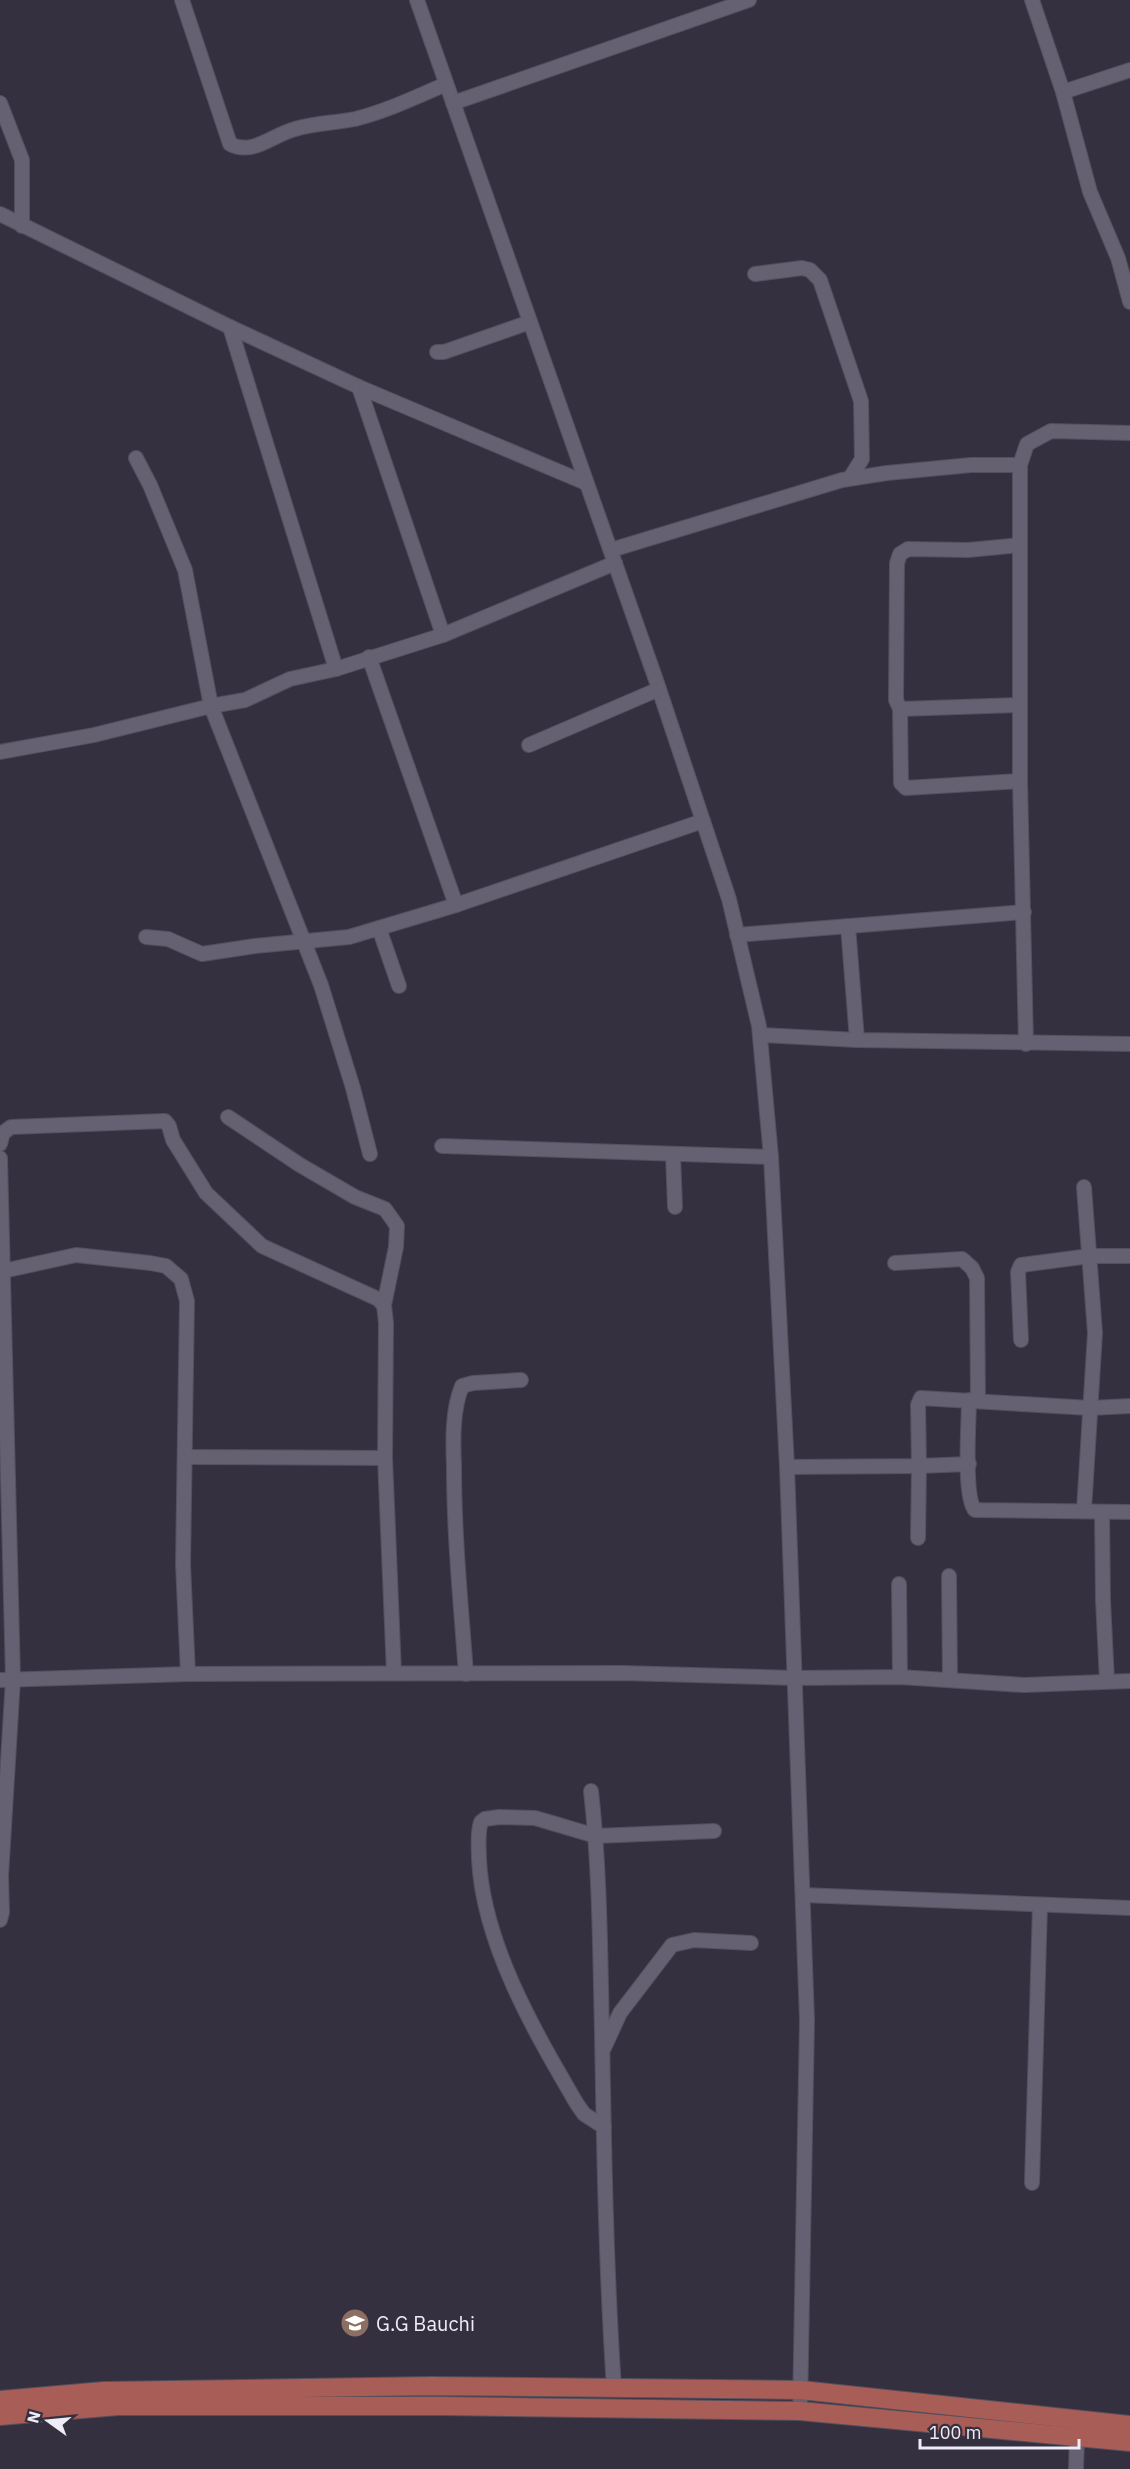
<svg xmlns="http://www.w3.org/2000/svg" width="1130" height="2469" font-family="'IBM Plex Sans',sans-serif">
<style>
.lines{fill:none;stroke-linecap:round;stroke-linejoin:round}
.minor-casing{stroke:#534f5c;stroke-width:16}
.major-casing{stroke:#534f5c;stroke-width:20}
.minor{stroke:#656072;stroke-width:14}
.major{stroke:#a85d57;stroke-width:18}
.labels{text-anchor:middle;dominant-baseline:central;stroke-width:4.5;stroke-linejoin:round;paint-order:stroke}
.poi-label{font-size:20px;fill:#eeecf6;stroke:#353040;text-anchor:start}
</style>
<rect width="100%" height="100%" fill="#353040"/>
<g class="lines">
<g class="minor-casing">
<g id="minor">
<path d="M182 0 230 144C253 156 272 135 295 129 314 123 335 123 355 119 387 111 416 97 446 84"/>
<path d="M417 0 656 680 729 899 759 1026 771 1157 787 1467 807 2020 800 2411"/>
<path d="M1032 0 1063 92 1090 192 1118 258 1130 302"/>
<path d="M1063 92 1130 70"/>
<path d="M0 103 22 160V226"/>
<path d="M453 103 749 0"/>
<path d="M0 214 230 327 359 387 586 483"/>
<path d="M755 274 802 268 810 270 820 280 861 401 862 459 850 478"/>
<path d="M230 327 336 669"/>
<path d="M437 352H444L530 322"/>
<path d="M359 387 443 635"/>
<path d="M136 458 150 485 185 570 211 706 321 985 353 1088 370 1154"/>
<path d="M1020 545 968 550 908 549 900 554 897 563 896 700 900 709 901 783 906 788 1020 781"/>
<path d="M611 550 842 480 887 473 971 465H1020"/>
<path d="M369 657 456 905"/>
<path d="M900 709 1019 705"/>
<path d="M529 745 659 689"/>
<path d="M0 752 94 735 211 706 245 700 290 679 336 669 443 635 615 563"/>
<path d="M848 926 857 1040"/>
<path d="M379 928 399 986"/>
<path d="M737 935 1024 912"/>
<path d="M146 937 168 939 202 954 255 946 349 937 456 905 703 821"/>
<path d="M760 1035 857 1040 1130 1044"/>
<path d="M1026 1044 1020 781V465L1027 444 1051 431 1130 433"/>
<path d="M228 1117 300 1165 355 1197 385 1209 397 1226 396 1247 384 1305 386 1323 385 1458 394 1673"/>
<path d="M0 1144 3 1133 11 1127 165 1121 169 1126 173 1140 206 1193 262 1246 378 1299 384 1305"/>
<path d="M442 1146 771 1157"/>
<path d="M673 1154 675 1207"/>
<path d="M0 1158 13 1679 1 1876 2 1912 0 1920"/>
<path d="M1084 1187 1095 1333 1084 1510"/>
<path d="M895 1263 962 1259 972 1268 977 1278 978 1400"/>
<path d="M3 1271 76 1255 150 1263 166 1266 181 1279 187 1301 183 1564 188 1674"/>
<path d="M1021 1340 1018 1272 1021 1265 1090 1256H1130"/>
<path d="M969 1400C969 1422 963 1496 975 1510L1130 1512"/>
<path d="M185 1457 385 1458"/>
<path d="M787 1467 919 1466 918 1405 921 1398 1090 1408 1130 1406"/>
<path d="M1102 1512 1103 1600 1107 1681"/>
<path d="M918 1538 919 1466 969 1464"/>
<path d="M949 1576 950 1679"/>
<path d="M899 1584 900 1677"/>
<path d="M466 1674C461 1605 454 1536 454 1467 453 1442 452 1410 462 1386L473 1383 521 1380"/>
<path d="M0 1680 188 1674 622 1673 795 1678 900 1677 1024 1685 1130 1681"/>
<path d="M591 1791C600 1871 600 1952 602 2032 604 2151 606 2269 614 2388"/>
<path d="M803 1895 1130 1908"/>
<path d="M604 2048 620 2013 672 1945 694 1940 751 1943"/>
<path d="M604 2127 584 2114 577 2104C535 2032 483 1944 479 1859 479 1847 477 1834 481 1822L485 1819 499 1817 535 1818 596 1836 714 1831"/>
<path d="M1032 2183 1040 1905"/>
<path d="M1076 2469 1077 2437"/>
</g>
</g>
<g class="major-casing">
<g id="major">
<path d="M0 2400 104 2391 431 2386 801 2390 1130 2425"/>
<path d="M0 2416 118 2406H444L800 2411 1130 2442"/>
</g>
</g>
<use href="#minor" class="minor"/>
<use href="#major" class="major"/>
</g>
<defs>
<g id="school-disc" transform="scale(1.5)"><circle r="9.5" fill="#8d6e63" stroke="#353040"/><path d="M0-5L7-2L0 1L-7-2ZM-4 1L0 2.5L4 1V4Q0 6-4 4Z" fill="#fff"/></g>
</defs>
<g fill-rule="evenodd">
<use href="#school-disc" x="355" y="2323"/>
</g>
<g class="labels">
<g class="poi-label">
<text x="376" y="2323">G.G Bauchi</text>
</g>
</g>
<g transform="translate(48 2421) rotate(285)" stroke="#353040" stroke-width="4.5" paint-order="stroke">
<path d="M0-4.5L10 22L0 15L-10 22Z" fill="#eeecf6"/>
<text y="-9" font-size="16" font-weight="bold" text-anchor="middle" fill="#eeecf6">N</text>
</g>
<path d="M920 2439v9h159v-9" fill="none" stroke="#eeecf6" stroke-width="3"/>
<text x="929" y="2439" font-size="18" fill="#eeecf6" stroke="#353040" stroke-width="4.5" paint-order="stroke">100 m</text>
</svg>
